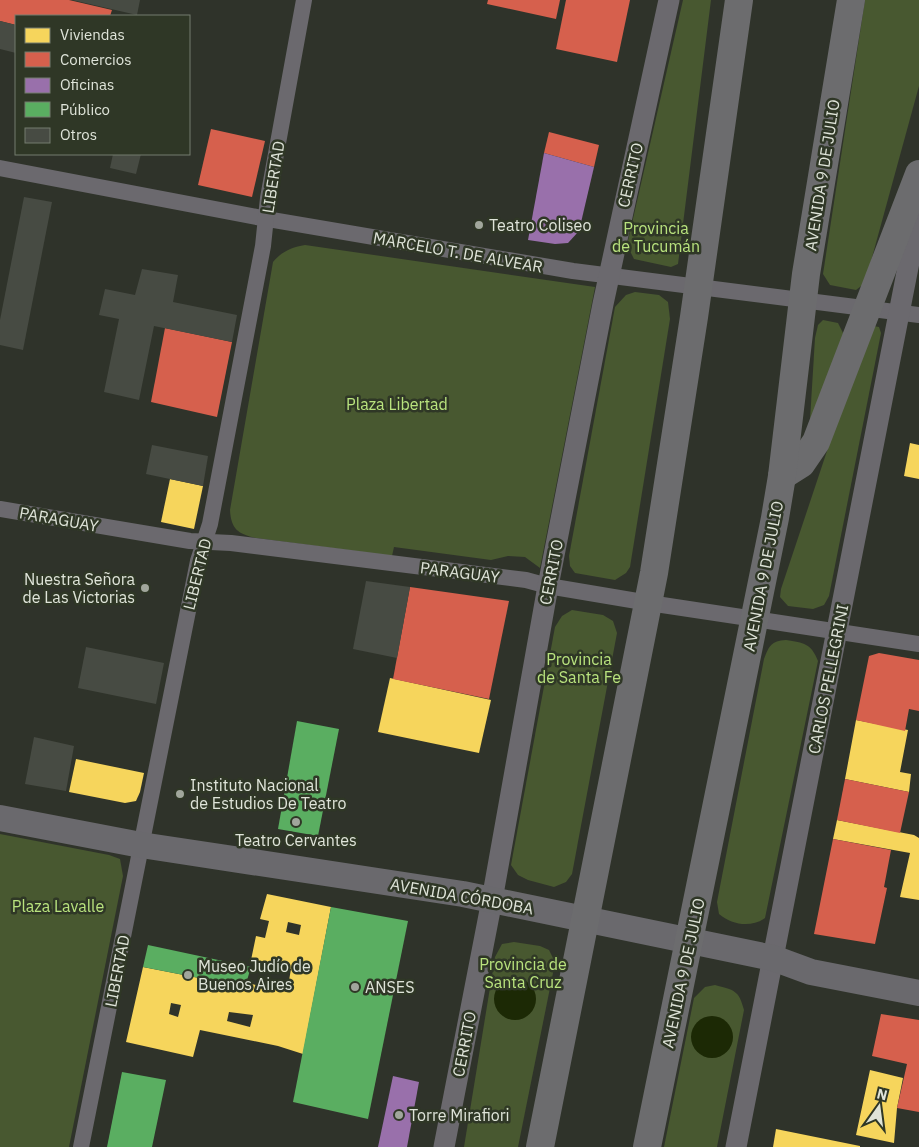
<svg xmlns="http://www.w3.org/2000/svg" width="919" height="1147" font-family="'IBM Plex Sans',sans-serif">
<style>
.green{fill:#485830}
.water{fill:#1c2905}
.homes{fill:#f6d55c;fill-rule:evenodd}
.shops{fill:#d6604d}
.offices{fill:#9970ab}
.public{fill:#5aae61}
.building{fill:#474b43}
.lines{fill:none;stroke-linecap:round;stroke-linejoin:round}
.minor{stroke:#6b696e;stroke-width:16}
.tertiary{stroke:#6b696e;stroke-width:21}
.primary{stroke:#6a696d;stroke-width:26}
.trunk{stroke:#6c6c6e;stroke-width:28}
.poi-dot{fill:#a1a69c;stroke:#2f3726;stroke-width:2}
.labels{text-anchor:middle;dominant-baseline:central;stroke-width:5;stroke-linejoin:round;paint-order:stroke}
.street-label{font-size:16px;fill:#dfe4d9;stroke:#2f3726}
.poi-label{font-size:16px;fill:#dfe4d9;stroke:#2f3726;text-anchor:start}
.park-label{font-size:16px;fill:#b9e37e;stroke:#2f3726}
</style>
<rect width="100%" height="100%" fill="#2f332a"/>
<g class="green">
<path d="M683 0H711L678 264 671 267 634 259 627 245Z"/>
<path d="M865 0H919V86L865 283 856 290 830 285 823 274Z"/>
<path d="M305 245 595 287 540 568 525 557 508 556 491 560 394 547 392 556 256 538C238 534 231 529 230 510L273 262C281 252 292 247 305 245Z"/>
<path d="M635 292 659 295 668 302 670 319 630 567 626 573 615 580 575 573 570 566 569 556 615 307 626 295Z"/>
<path d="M823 320 838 323 844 335 810 420 815 338 818 325Z"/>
<path d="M873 326 879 327 881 333 829 596 824 605 813 609 788 606 780 597 781 589 868 328Z"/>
<path d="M572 610 603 615 613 621 617 633 572 874 566 882 554 887 528 880 518 875 511 865 555 627 562 616Z"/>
<path d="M786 640C804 643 811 643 818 661L765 918C751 928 732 925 719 914L717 902 764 659C769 646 771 641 786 640Z"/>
<path d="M0 834 109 855 120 859 123 876 69 1147H0Z"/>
<path d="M514 942 540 946 549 950 553 958 554 968 518 1147H464L495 957 502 944Z"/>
<path d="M715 985C734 990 739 990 744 1010L717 1147H664L694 998 705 987Z"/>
</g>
<g class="water">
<circle cx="515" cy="999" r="21"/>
<circle cx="712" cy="1037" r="21"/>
</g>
<g class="homes">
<path d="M910 443 919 445V479L904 476Z"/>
<path d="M170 479 203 486 194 529 161 522Z"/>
<path d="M390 678 491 700 479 753 378 732Z"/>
<path d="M856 720 908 730 900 772 911 774 909 792 845 779Z"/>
<path d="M76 759 144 773 140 792 136 801 125 803 69 792Z"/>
<path d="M837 820 914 835 919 838V900L900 897 910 853 833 839Z"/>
<path d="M267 894 331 907 303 1054 278 1046 200 1030 193 1057 126 1042 143 967 245 987 247 983 287 992 291 969 251 960 256 936 265 938 269 921 260 919ZM288 922 301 925 299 935 286 932ZM171 1003 181 1005 178 1017 169 1014ZM229 1012 253 1015 250 1027 227 1021Z"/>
<path d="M870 1070 903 1078 897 1108 894 1143 856 1135Z"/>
<path d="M776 1129 860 1146V1147H773Z"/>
</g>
<g class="shops">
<path d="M0 0H69L112 10 110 16H16V25L0 21Z"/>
<path d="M488 0H560L556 19 487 4Z"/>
<path d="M566 0H630L617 62 556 49Z"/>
<path d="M211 129 265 141 252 197 198 185Z"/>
<path d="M549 132 599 145 594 167 544 153Z"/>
<path d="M165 328 232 342 217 417 151 402Z"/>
<path d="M410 587 509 601 489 699 393 679Z"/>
<path d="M879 653 919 660V711L909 709 905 731 856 720 869 656Z"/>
<path d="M845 779 909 792 900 833 837 820Z"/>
<path d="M833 839 891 850 884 887 887 888 875 944 814 934Z"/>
<path d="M881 1014 919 1020V1112L897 1108 907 1064 872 1056Z"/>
</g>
<g class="offices">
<path d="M544 153 594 167 579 231 568 243 555 244 528 240Z"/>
<path d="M393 1076 419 1082 407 1147H378Z"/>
</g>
<g class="public">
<path d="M297 721 339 729 318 836 278 829Z"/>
<path d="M331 907 408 921 368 1119 293 1102Z"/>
<path d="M148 945 251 967 245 987 143 967Z"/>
<path d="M122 1072 166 1080 152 1147H107Z"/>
</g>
<g class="building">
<path d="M72 0H140L137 15Z"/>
<path d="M0 21 16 25V53L0 49Z"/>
<path d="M113 154H141L136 174 110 168Z"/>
<path d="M24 197 52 202 23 350 0 345V320Z"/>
<path d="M142 269 178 275 173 302 237 315 232 342 154 326 139 400 104 392 119 319 99 315 105 289 135 295Z"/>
<path d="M152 445 208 456 203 486 146 474Z"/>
<path d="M366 581 410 587 397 658 353 649Z"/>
<path d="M86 647 164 663 156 704 78 688Z"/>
<path d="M34 737 74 746 66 791 25 784Z"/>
</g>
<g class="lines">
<g class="minor">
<path d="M0 168 267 219 573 271 919 315"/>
<path d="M0 509 190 541 231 543 526 580 548 586 649 603 919 644"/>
<path d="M81 1147 198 561 210 524 263 246 268 198 304 0"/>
</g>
<g class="tertiary">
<path d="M444 1147 492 900 548 586 603 304 669 0"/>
<path d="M736 1147 919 211"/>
</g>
<path class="primary" d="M0 818 141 845 463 894 773 958 811 972 919 993"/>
<g class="trunk">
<path d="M782 476 801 464 816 442 919 174"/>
<path d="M540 1147 654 573 694 317 739 0"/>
<path d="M647 1147 775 518 782 476 806 274 851 0"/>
</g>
</g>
<g class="poi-dot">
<circle cx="479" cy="225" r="5"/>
<circle cx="145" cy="588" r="5"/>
<circle cx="180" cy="794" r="5"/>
<circle cx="296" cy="822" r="5"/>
<circle cx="188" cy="975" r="5"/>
<circle cx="355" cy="987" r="5"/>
<circle cx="399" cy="1115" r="5"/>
</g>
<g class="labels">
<g class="street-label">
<text transform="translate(630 175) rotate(-77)">CERRITO</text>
<text transform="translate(822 175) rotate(-81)">AVENIDA 9 DE JULIO</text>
<text transform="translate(273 177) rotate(-81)">LIBERTAD</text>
<text transform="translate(458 252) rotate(10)">MARCELO T. DE ALVEAR</text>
<text transform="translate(59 519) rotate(10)">PARAGUAY</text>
<text transform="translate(460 572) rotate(7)">PARAGUAY</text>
<text transform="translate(551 572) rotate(-79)">CERRITO</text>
<text transform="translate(197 574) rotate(-76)">LIBERTAD</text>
<text transform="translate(763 576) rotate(-79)">AVENIDA 9 DE JULIO</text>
<text transform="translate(828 679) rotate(-79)">CARLOS PELLEGRINI</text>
<text transform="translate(462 896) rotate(10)">AVENIDA CÓRDOBA</text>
<text transform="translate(117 971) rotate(-79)">LIBERTAD</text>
<text transform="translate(683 973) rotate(-78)">AVENIDA 9 DE JULIO</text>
<text transform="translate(464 1044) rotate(-79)">CERRITO</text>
</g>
<g class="poi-label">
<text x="489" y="225">Teatro Coliseo</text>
<text x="135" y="579" text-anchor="end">Nuestra Señora<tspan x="135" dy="18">de Las Victorias</tspan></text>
<text x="190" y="785">Instituto Nacional<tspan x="190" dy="18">de Estudios De Teatro</tspan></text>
<text x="296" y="840" text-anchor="middle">Teatro Cervantes</text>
<text x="198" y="966">Museo Judío de<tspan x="198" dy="18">Buenos Aires</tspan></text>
<text x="365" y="987">ANSES</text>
<text x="409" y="1115">Torre Mirafiori</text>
</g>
<g class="park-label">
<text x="656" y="228">Provincia<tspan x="656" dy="18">de Tucumán</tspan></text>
<text x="397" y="404">Plaza Libertad</text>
<text x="579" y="659">Provincia<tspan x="579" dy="18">de Santa Fe</tspan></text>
<text x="58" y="906">Plaza Lavalle</text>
<text x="523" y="964">Provincia de<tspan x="523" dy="18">Santa Cruz</tspan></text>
</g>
</g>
<rect x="15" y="15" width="175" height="140" fill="#2f3726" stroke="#757c6e"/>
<rect x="25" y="28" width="25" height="15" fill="#f6d55c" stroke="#757c6e"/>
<text x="60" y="40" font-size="15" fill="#dfe4d9">Viviendas</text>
<rect x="25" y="52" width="25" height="15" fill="#d6604d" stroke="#757c6e"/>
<text x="60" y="65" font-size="15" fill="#dfe4d9">Comercios</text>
<rect x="25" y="78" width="25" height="15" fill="#9970ab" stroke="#757c6e"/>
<text x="60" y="90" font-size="15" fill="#dfe4d9">Oficinas</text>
<rect x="25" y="102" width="25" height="15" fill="#5aae61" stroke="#757c6e"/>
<text x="60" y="115" font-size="15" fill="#dfe4d9">Público</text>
<rect x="25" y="128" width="25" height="15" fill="#474b43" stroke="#757c6e"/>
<text x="60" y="140" font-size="15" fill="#dfe4d9">Otros</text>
<g transform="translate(879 1107) rotate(14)" stroke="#2f3726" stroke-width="4" paint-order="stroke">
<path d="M0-4L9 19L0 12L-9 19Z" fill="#dfe4d9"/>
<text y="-8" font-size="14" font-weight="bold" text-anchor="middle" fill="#dfe4d9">N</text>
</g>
</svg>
